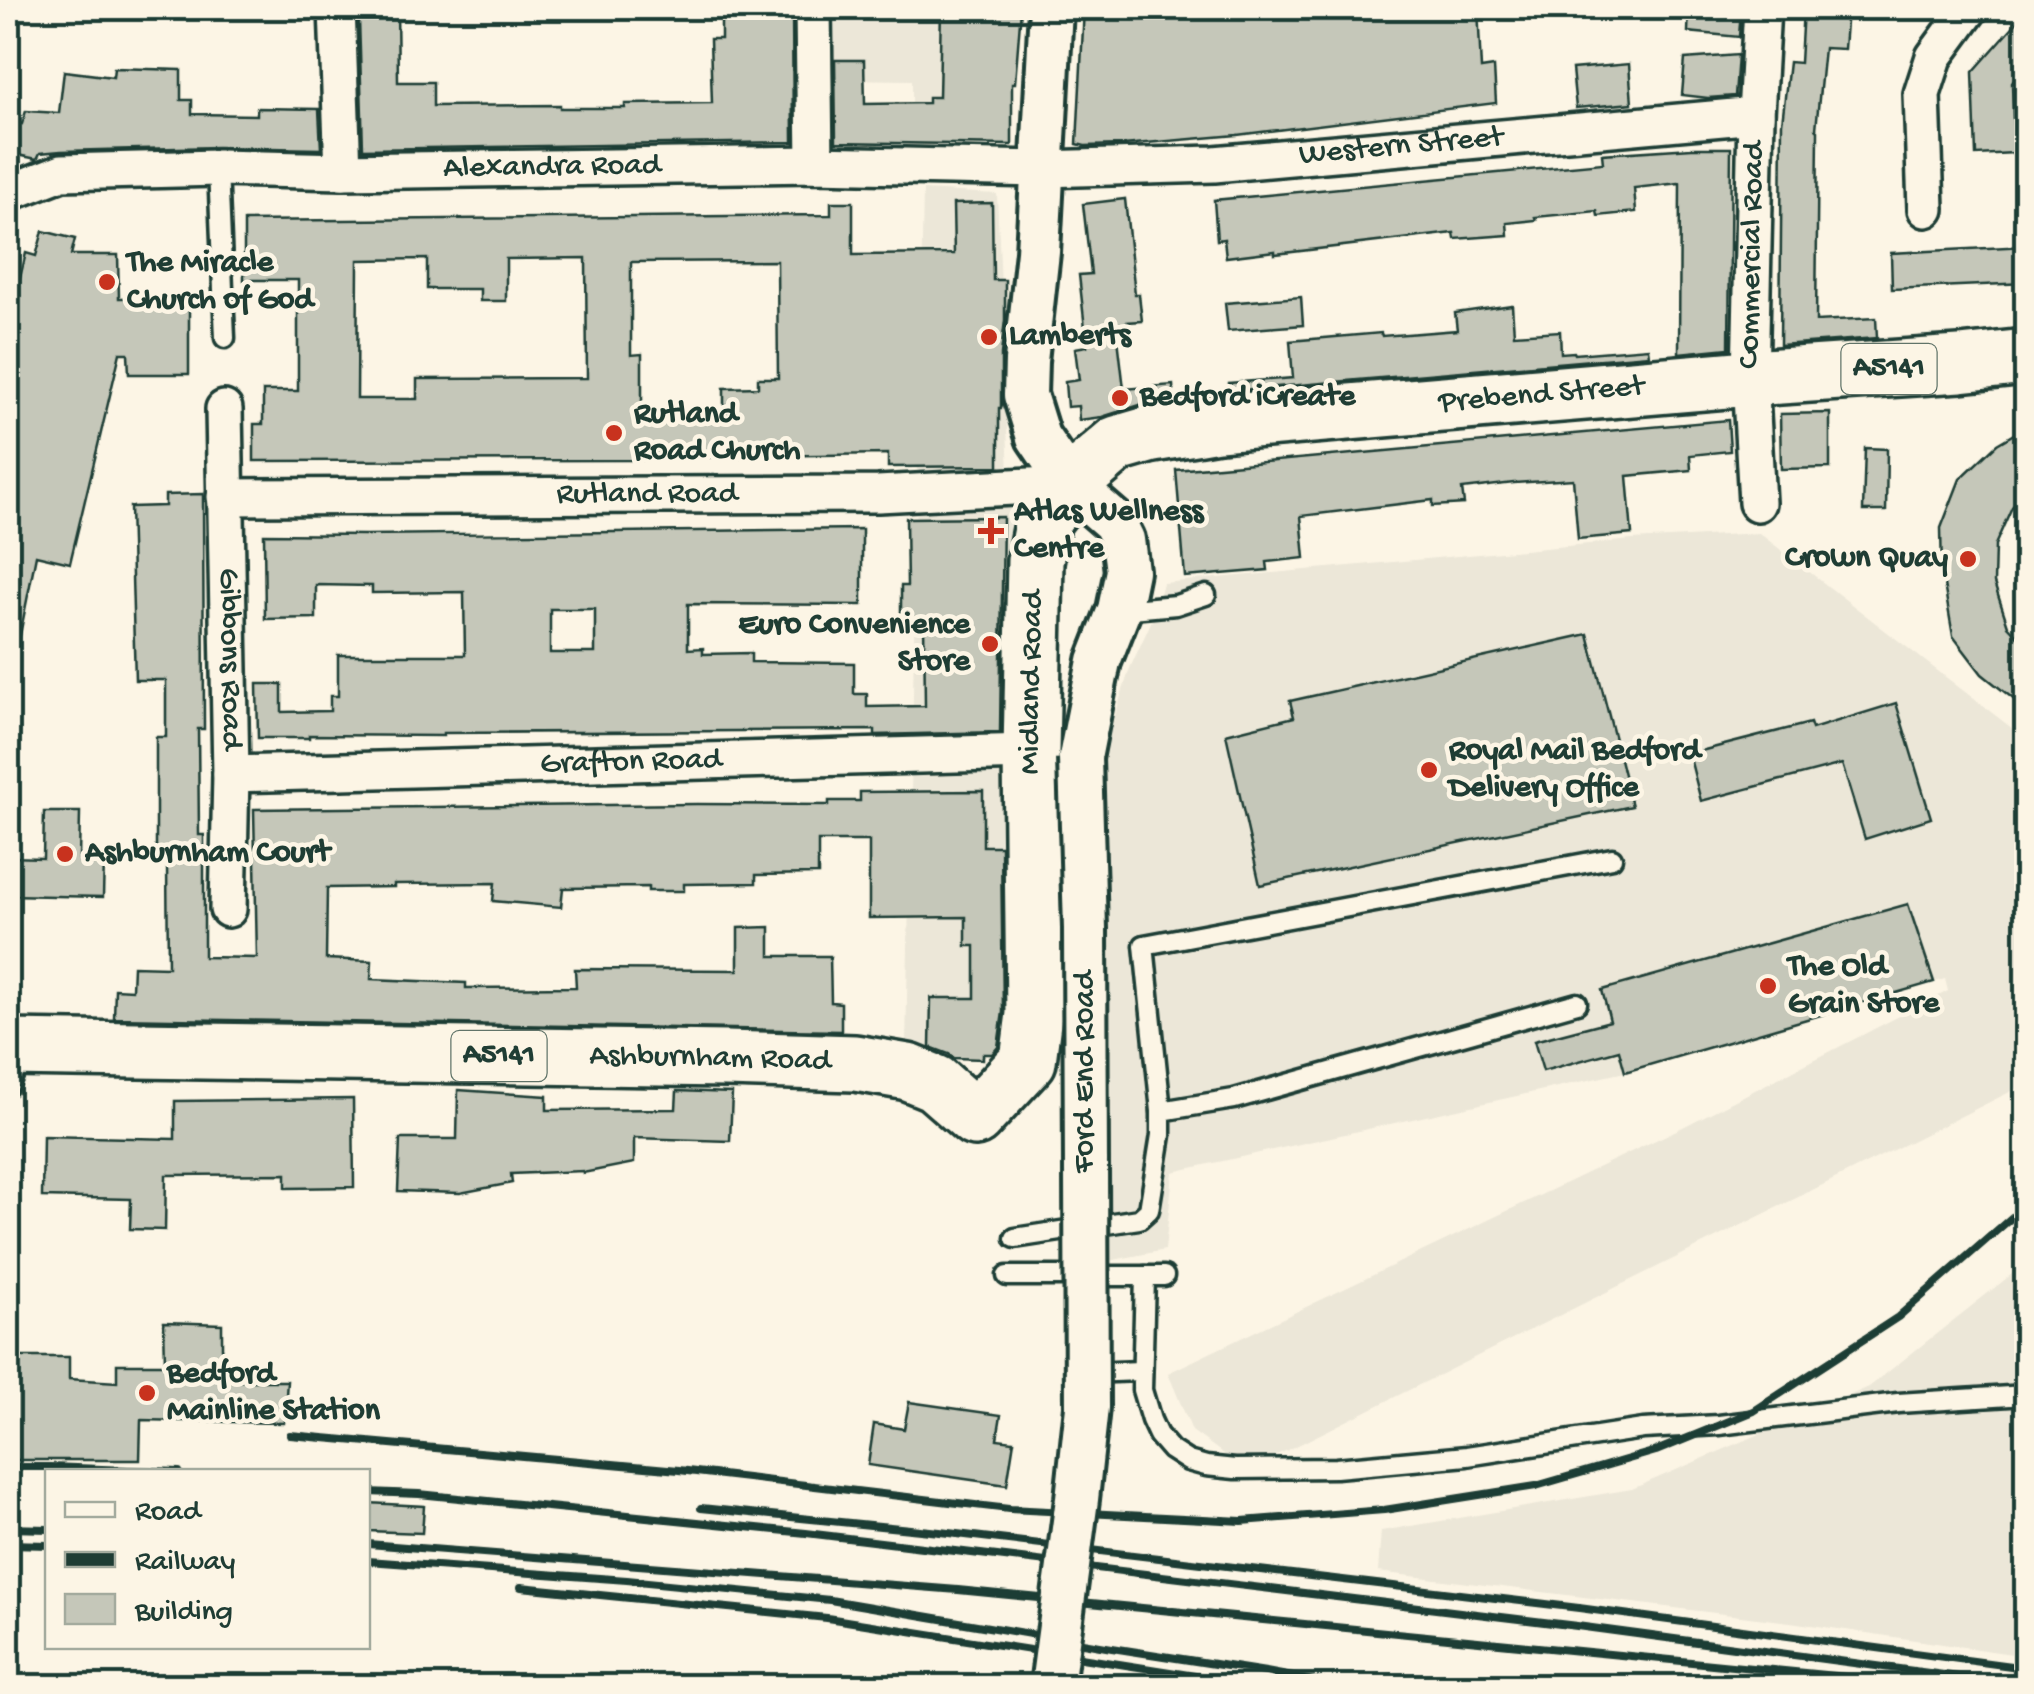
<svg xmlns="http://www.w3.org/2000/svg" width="2034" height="1694" font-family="'Gochi Hand',sans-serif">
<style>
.built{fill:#ece7d8}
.building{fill:#c5c7b9;stroke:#1f3d34;stroke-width:2.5;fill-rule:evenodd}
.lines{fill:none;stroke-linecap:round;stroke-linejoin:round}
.service-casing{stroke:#1f3d34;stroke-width:25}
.minor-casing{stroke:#1f3d34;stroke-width:42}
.tertiary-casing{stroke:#1f3d34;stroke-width:50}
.primary-casing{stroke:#1f3d34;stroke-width:62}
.service{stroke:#fcf5e5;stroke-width:18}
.minor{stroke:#fcf5e5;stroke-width:35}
.tertiary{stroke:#fcf5e5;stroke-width:42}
.primary{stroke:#fcf5e5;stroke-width:55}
.rail{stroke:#1f3d34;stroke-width:8}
.tertiary-bridge-casing{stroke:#1f3d34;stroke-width:50;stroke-linecap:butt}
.tertiary-bridge{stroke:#fcf5e5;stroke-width:42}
.poi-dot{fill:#c8321e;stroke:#fcf5e5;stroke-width:4}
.labels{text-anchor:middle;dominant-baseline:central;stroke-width:9;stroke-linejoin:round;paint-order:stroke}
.shield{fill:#fcf5e5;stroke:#617469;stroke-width:2.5}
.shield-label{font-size:30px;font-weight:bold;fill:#1f3d34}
.street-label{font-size:32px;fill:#1f3d34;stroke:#fcf5e5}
.poi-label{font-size:32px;font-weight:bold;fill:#1f3d34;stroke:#fcf5e5;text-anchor:start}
</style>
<rect width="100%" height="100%" fill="#fcf5e5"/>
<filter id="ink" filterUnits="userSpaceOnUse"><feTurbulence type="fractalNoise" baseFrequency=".01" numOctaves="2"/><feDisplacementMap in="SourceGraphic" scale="20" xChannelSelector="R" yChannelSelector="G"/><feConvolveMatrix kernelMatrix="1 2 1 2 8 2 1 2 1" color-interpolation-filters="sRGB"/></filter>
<g filter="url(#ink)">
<g class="built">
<path d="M829 8H1021L1015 83 1012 84V145L912 142V80L829 79Z"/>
<path d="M923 190 997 194 1010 497 1001 1051 906 1047Z"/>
<path d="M1759 533 2026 739V1084L1290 1449 1269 1458 1232 1460 1192 1431 1168 1373 1683 1127 1948 991 1945 979 1625 1072 1173 1172 1165 1250 1098 1263 1103 753 1130 668 1153 618 1163 583 1632 540Z"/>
<path d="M2026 1263V1656L1790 1622 1378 1572 1381 1531 1632 1489 1869 1387Z"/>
</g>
<g class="building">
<path d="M371 8H397L398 82H433V106L560 105V108H625V104L712 103 710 39H721V8H792L793 142 363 149 359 19H371Z"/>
<path d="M941 8H1021L1015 83H1012V145L836 142 835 60H864L865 104 928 103V97H939Z"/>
<path d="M1084 8H1478L1481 69 1494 67 1496 103 1237 135 1123 145 1085 146 1077 144Z"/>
<path d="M1689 8H1741L1739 37 1688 32Z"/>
<path d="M1803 8H1847L1844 49 1824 48 1816 129 1818 131 1816 321 1876 318 1877 338 1780 345 1782 123 1789 62 1800 63Z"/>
<path d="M2026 12V66L2012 83 2014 153 1976 155 1973 72Z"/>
<path d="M1738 55 1735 96 1708 98 1682 95 1685 59Z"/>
<path d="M1629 64 1632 103 1576 108 1572 69Z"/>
<path d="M114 68 181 70V100H192V114L257 115V108L319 109 321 149 217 147 61 151 40 153 37 159 8 153V121L22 124 26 111 59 113 64 71 113 77Z"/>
<path d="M1692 148H1731L1729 348 1679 353 1680 183 1634 188 1636 212 1598 216 1597 211 1535 217 1536 220 1507 223 1508 235 1455 239 1454 233 1275 254V251L1226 257 1224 239 1217 240 1214 200 1603 163 1602 154Z"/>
<path d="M1125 199 1135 294H1139L1142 321 1127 322 1128 328 1117 330 1124 389 1173 385 1174 399 1140 405 1102 417 1079 420 1078 406 1067 407 1065 382 1079 380 1075 348 1087 346 1079 275 1091 274 1083 204Z"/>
<path d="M831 202H853V255L954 254 953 204 992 203 993 280H1005V320L1001 354V408H999V466L888 467V454L746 456V458L642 456V460L254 461V424H263V391H298V280H244V221L831 215ZM586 258 587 378 417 379V399H357L358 260 427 259V289H480V301H506V259ZM777 261 778 378H758V387L724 388V416H642V354L631 355V262Z"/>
<path d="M43 231 75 239 71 255H118L119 298 189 297V374H129L128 353H120L70 563 36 555 19 640 8 639V279L19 282 26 253 36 256Z"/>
<path d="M2026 246V283L1892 289 1891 253Z"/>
<path d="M1301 297 1303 325 1228 331 1225 303Z"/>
<path d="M1512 305 1514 334 1560 331 1561 353 1574 352 1575 354 1648 348 1649 355 1229 391V383L1293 378 1290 341 1381 333 1382 336 1457 330 1455 313Z"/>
<path d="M1830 413V468L1781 469 1780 414Z"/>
<path d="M1728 420 1730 451 1690 455 1691 470 1627 476 1632 534 1578 539 1573 479 1514 483 1462 489 1464 504 1433 506V500L1301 516 1305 558 1267 562 1268 570 1185 577 1176 470Z"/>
<path d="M2026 427V493L2012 507 1995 545 1994 583 2008 626 2026 645V709L1982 674 1953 636 1942 573 1941 528 1960 479 1997 444Z"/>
<path d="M1865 448 1887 449 1886 511H1863Z"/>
<path d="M203 494 204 729H198L199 835H204V957L257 958 254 809 697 804 829 805V801H860V792L983 791V846H1001L1003 1012 998 1047 992 1054H983V1059L954 1058 949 1054 930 1047 931 998H975V946H966V917L869 918V841H818V874L756 875V883L684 884V891H648V887L563 888 561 907 493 901 495 883 394 884V887L327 888 326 959 372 961 371 979 466 983V988L576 987 575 969 738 970V928L770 927V956H830L831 1002 841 1003V1031L114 1018 115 989 132 990 133 966 168 967 167 863H156V737H166V680H135L130 507 165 506V495Z"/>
<path d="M1003 517 1000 732 875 735V730L443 733V736L309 735V738H258L257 684H282V712L330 711V696H338V655H465L464 592 372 593V586L316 585V618L265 619 264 534 366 535 862 529V605L688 604V649L703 648V654L751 653V662L854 663V694H867V707L925 706 924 618H901V586H907L906 518ZM550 609H595V653H550Z"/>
<path d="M1588 634 1632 806 1260 885 1226 734 1294 717 1290 701Z"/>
<path d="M1896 703 1931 818 1865 839 1842 764 1701 801 1689 754 1810 723 1812 729Z"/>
<path d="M44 812H80L79 859H104L103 897 8 895V857L43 858Z"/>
<path d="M1908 904 1934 982 1625 1072 1619 1050 1543 1071 1534 1041 1610 1021 1602 990Z"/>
<path d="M458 1090 547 1096V1110L676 1109 677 1091 732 1093 730 1141 634 1138V1163L583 1173V1171L511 1174 512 1183 460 1193 398 1191 400 1139H457Z"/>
<path d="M353 1099 354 1187 286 1188V1174L166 1175 165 1230 130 1229 131 1199 42 1197 43 1136 175 1139V1101Z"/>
<path d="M164 1322 222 1324V1381H287L284 1423 141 1420 140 1460H8V1357H69V1379L117 1382V1364H165Z"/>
<path d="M909 1402 1001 1415 997 1439 1014 1441 1007 1485 868 1465 874 1424 904 1429Z"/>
<path d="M368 1503 424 1506 422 1533 368 1531Z"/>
</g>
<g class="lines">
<g class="service-casing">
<g id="service">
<path d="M218 168 225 338"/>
<path d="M1120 610 1176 605 1206 595"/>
<path d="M8 1086 22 1057"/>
<path d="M1161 1111 1144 945 1612 858"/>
<path d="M8 1203V1235"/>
<path d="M1015 1238 1139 1219 1149 1210 1161 1135V1111L1234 1099 1577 1003"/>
<path d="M1007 1276H1164"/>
<path d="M1145 1276 1142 1390 1151 1420 1158 1435 1171 1450 1188 1461 1206 1466 1235 1469 1336 1468 1467 1456 1643 1429 1719 1425 1898 1403 2026 1395"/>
<path d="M1087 1373 1141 1371"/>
</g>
</g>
<g class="minor-casing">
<g id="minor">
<path d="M337 8 343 171"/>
<path d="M813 8 815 164"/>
<path id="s1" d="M8 193 62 172 218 168 343 171 815 164 1043 169 1214 164 1756 115"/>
<path d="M1926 209 1922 94 1934 57 1970 8"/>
<path id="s2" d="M224 409 231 774 228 909"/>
<path id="s3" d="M225 497 878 494 1070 484"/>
<path id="s4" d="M1757 503 1750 378 1756 115 1762 8"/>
<path id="s5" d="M231 774 1031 752"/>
</g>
</g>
<g class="tertiary-casing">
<path id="tertiary" d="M1051 8 1038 252 1026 361 1025 395 1038 437 1070 484 1114 522 1123 540 1127 571 1119 610 1099 661 1080 758"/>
</g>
<g class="primary-casing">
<g id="primary">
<path id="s6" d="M8 1048 726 1059 855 1063 908 1072 935 1083 975 1118 1028 1061 1034 1014 1031 752 1035 561 1043 519 1070 484 1117 444 1148 435 1218 423 1750 378 1960 364 2026 357"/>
</g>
</g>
<use href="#service" class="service"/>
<use href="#minor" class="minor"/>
<use href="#tertiary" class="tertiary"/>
<use href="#primary" class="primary"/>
<g class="rail">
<path d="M290 1435 679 1470 1009 1509 1242 1521 1384 1510 1536 1486 1656 1451 1754 1411 1898 1317 2026 1205"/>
<path d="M8 1467H50L179 1472"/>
<path d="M368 1492 419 1494 806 1533 1577 1626 2026 1686"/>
<path d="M701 1508 940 1532 1579 1608 2026 1668"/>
<path d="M8 1528 48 1529"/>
<path d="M8 1544 48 1545"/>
<path d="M368 1544 958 1590 1876 1680"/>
<path d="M368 1561 627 1580 830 1600 1112 1648 1266 1672 1341 1686"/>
<path d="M521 1587 827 1618 1259 1686"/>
</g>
<g class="tertiary-bridge-casing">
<path id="tertiary-bridge" d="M1052 1686 1077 1499 1087 1407 1085 929 1080 758"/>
</g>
<use href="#tertiary-bridge" class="tertiary-bridge"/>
</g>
</g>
<g class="poi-dot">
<circle cx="107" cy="282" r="10"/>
<circle cx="989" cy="337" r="10"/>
<circle cx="1120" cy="398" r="10"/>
<circle cx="614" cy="433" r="10"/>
<path d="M986 516h10v10h10v10h-10v10h-10v-10h-10v-10h10z"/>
<circle cx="1968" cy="559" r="10"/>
<circle cx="990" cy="644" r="10"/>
<circle cx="1429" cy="770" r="10"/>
<circle cx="65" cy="854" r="10"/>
<circle cx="1768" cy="986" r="10"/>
<circle cx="147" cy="1393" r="10"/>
</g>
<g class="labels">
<g class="shield">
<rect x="1841.5" y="344" width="95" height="50" rx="8"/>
<rect x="451.5" y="1031" width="95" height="50" rx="8"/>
</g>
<g class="shield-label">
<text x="1889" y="369">A5141</text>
<text x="499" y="1056">A5141</text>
</g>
<g class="street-label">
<text stroke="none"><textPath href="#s1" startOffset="1398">Western Street</textPath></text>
<text stroke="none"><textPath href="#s1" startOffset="548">Alexandra Road</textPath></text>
<text stroke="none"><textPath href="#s4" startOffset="248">Commercial Road</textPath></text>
<text stroke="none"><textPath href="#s6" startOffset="2138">Prebend Street</textPath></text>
<text stroke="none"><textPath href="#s3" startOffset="422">Rutland Road</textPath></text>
<text stroke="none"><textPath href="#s2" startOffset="250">Gibbons Road</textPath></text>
<text stroke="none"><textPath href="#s6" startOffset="1440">Midland Road</textPath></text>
<text stroke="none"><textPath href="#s5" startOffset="400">Grafton Road</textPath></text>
<text stroke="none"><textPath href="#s6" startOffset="702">Ashburnham Road</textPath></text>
<text transform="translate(1086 1072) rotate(-90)">Ford End Road</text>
</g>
<g class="poi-label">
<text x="127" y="264">The Miracle<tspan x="127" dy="37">Church of God</tspan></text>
<text x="1009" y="337">Lamberts</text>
<text x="1140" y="398">Bedford iCreate</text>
<text x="634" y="415">Rutland<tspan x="634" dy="37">Road Church</tspan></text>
<text x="1014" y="513">Atlas Wellness<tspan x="1014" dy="37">Centre</tspan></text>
<text x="1948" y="559" text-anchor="end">Crown Quay</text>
<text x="970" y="626" text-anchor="end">Euro Convenience<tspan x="970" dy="37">Store</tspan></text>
<text x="1449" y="752">Royal Mail Bedford<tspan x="1449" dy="37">Delivery Office</tspan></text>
<text x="85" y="854">Ashburnham Court</text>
<text x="1788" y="968">The Old<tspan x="1788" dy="37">Grain Store</tspan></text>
<text x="167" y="1375">Bedford<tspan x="167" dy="37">Mainline Station</tspan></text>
</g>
</g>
<rect width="2034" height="1694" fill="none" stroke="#fcf5e5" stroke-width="40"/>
<rect x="20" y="20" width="1994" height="1654" fill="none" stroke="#1f3d34" stroke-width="4" filter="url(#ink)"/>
<rect x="45" y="1469" width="325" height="180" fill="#fcf5e5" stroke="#a4ab9e" stroke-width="2.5"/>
<rect x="65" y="1502" width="50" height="15" fill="#fcf5e5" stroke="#a4ab9e" stroke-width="2.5"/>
<text x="135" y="1519" font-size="30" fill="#1f3d34">Road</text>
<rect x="65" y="1552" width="50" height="15" fill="#1f3d34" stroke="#a4ab9e" stroke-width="2.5"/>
<text x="135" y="1569" font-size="30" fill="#1f3d34">Railway</text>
<rect x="65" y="1594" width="50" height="30" fill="#c5c7b9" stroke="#a4ab9e" stroke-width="2.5"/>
<text x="135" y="1619" font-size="30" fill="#1f3d34">Building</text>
</svg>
